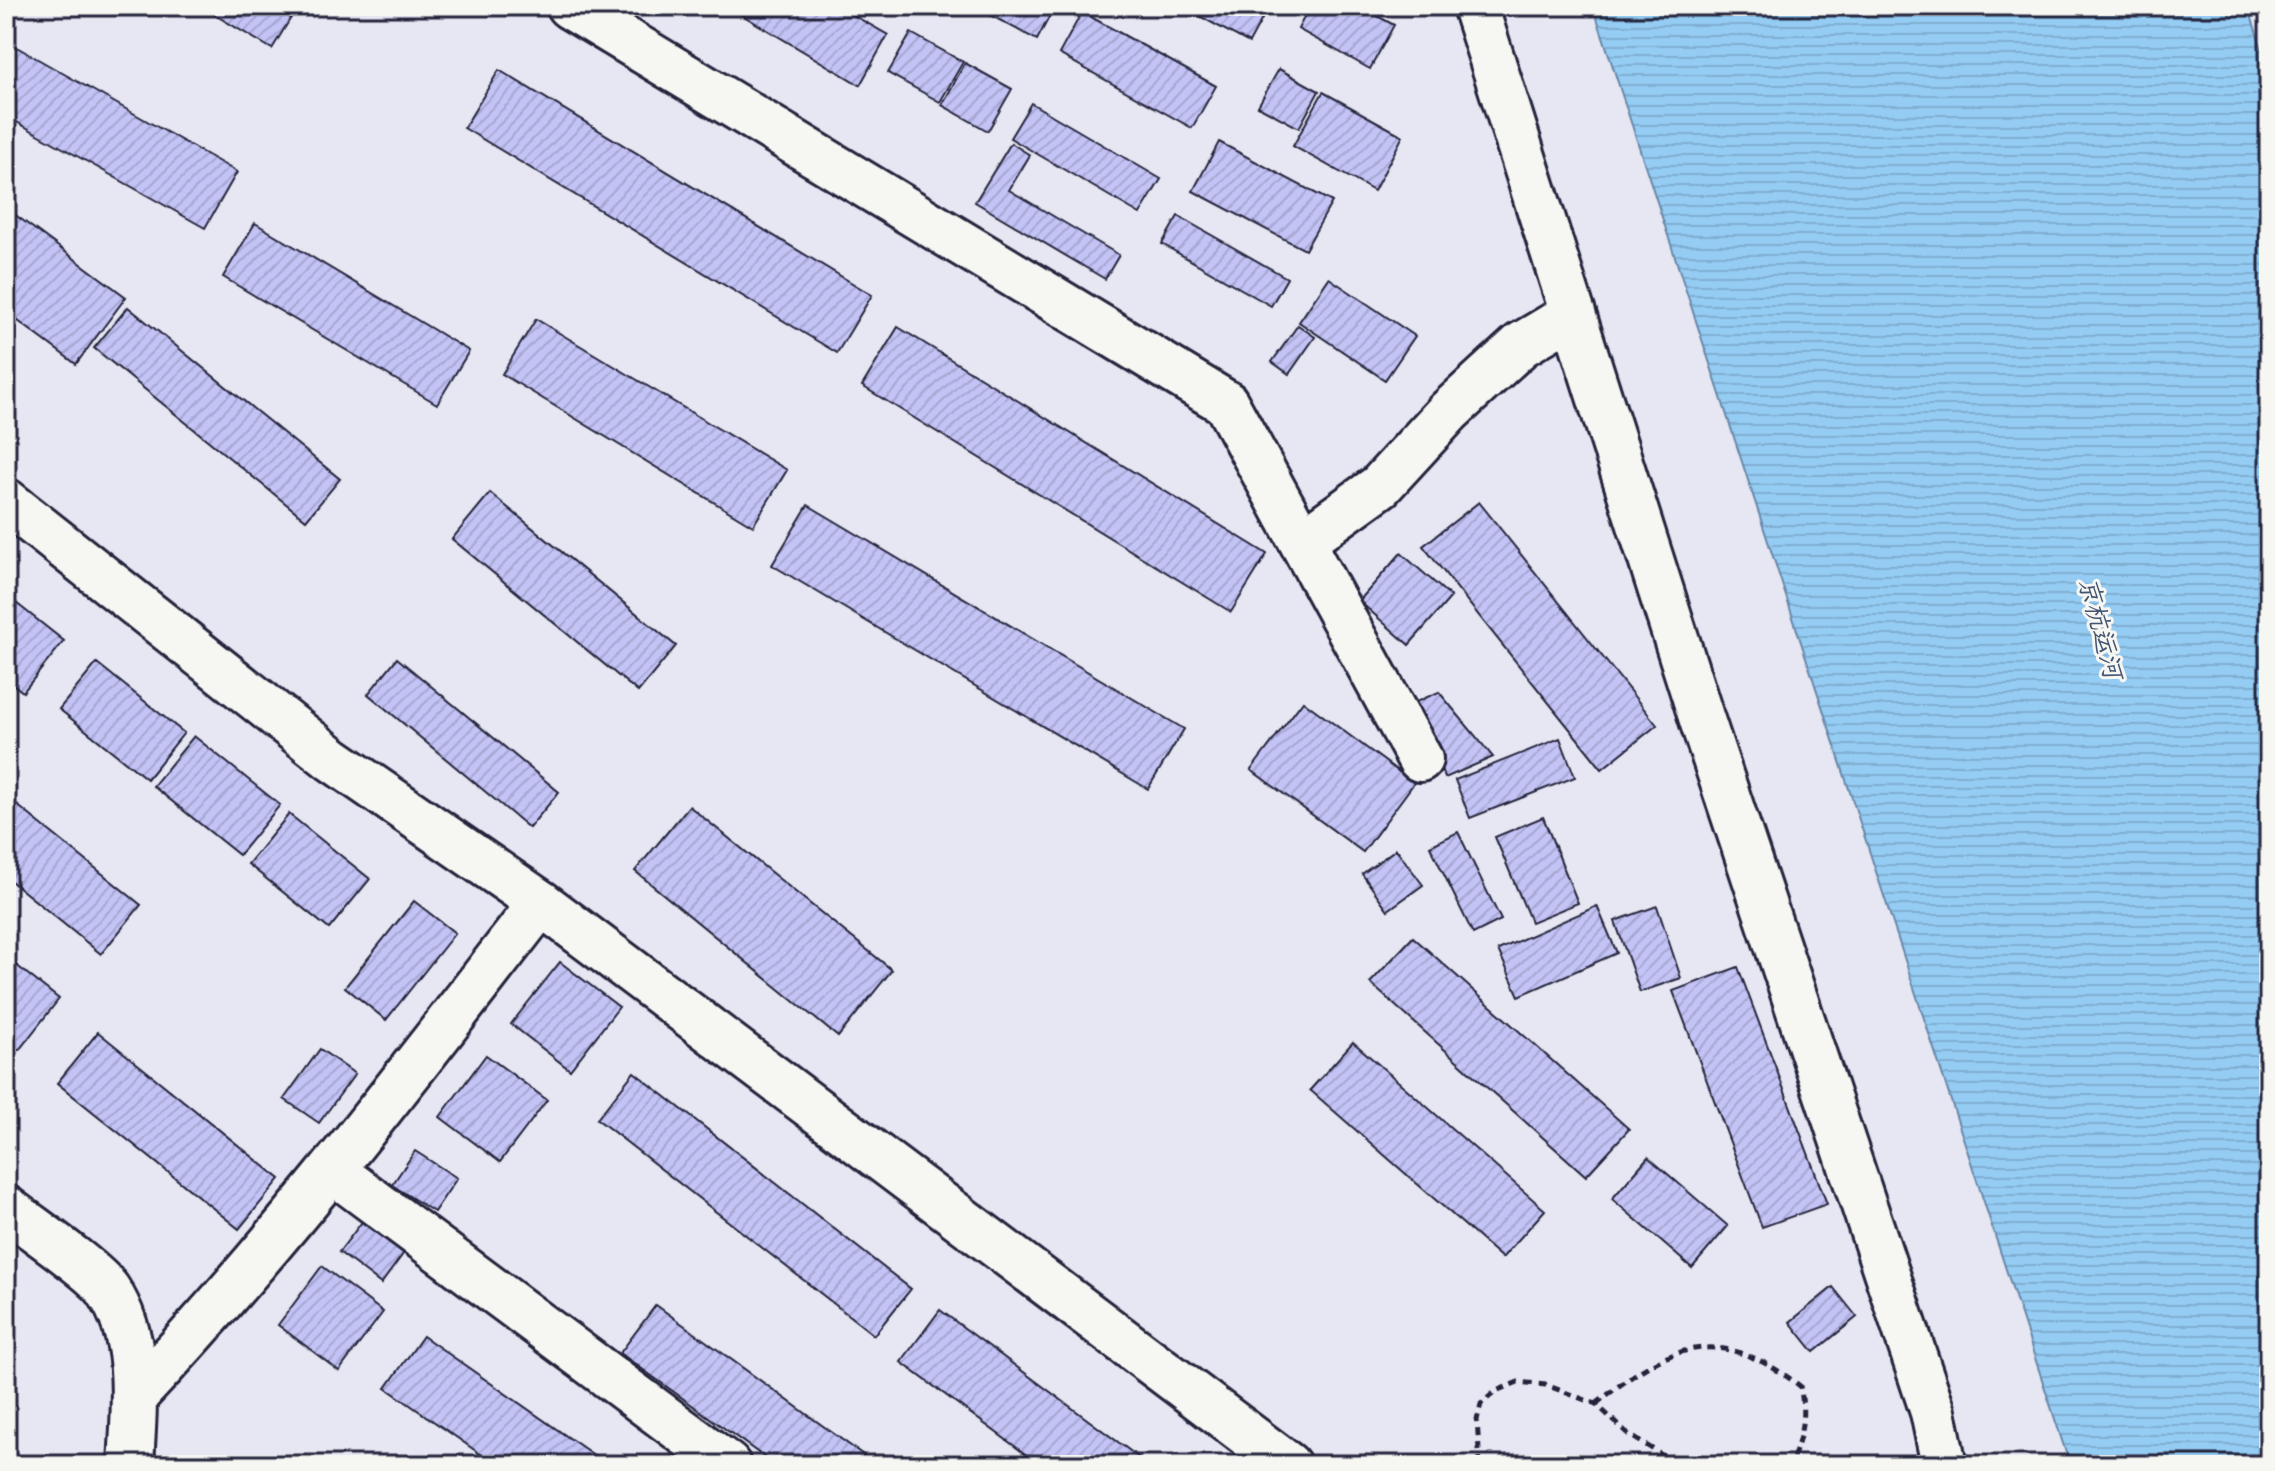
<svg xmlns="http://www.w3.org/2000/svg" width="2275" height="1471" font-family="'Comic Neue','LXGW WenKai TC',sans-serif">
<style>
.water{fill:url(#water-rules);stroke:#6788a9;stroke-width:2}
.building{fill:url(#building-hatch);stroke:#22223b;stroke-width:2}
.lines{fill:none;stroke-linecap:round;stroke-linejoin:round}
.minor-casing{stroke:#22223b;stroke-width:50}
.major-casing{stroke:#22223b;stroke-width:50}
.path{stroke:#22223b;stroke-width:5;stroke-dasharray:8 6;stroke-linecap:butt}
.minor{stroke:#f6f6f2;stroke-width:44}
.major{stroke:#f6f6f2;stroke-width:44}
.labels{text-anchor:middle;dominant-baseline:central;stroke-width:6;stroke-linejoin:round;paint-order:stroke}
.water-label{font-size:26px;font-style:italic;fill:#445572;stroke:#f6f6f2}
</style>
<defs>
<pattern id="water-rules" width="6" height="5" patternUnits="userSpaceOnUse" patternTransform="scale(2)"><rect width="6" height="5" fill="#95ccf3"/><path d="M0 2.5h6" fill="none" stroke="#80afd1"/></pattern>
<pattern id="building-hatch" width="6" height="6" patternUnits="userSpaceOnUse" patternTransform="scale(2)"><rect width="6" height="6" fill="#c3c3f5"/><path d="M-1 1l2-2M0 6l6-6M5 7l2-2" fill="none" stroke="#a7a7d3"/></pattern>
</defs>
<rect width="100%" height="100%" fill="#e7e7f3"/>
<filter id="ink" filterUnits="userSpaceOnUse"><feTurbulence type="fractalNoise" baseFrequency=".0125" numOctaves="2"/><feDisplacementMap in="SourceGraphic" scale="16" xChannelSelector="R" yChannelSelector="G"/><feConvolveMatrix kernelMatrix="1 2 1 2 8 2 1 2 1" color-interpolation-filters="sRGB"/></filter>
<g filter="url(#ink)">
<path class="water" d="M1593 6H2248L2269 71V1465H2070Z"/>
<g class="building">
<path d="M200 6H298L272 49Z"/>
<path d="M727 6H837L888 35 860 85Z"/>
<path d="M973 6H1055L1037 40Z"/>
<path d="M1181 6H1269L1249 43Z"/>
<path d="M1310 6H1359L1394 25 1370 69 1298 29Z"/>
<path d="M1082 12 1216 86 1192 128 1059 54Z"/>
<path d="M911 33 963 62 940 102 888 73Z"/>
<path d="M6 41 237 172 205 228 6 116Z"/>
<path d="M965 63 1012 89 988 131 942 105Z"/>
<path d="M1279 69 1319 91 1299 128 1258 106Z"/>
<path d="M499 70 872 295 837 353 464 128Z"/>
<path d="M1323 92 1403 136 1374 191 1293 146Z"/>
<path d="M1031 103 1161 179 1140 214 1010 138Z"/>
<path d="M1219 142 1332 202 1305 250 1193 191Z"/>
<path d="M1011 143 1030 155 1009 190 1119 255 1105 279 975 202Z"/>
<path d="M6 208 126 297 76 364 6 312Z"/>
<path d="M1178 216 1287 278 1271 306 1162 244Z"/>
<path d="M255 223 469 351 437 404 223 277Z"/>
<path d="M1329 278 1415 336 1385 380 1299 322Z"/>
<path d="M128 307 340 479 306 520 94 348Z"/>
<path d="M536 319 787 470 753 526 502 374Z"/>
<path d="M1298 325 1315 337 1289 374 1272 362Z"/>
<path d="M898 327 1267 554 1231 612 862 386Z"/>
<path d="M490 493 676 646 638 692 452 539Z"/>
<path d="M1479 502 1657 725 1602 769 1423 546Z"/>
<path d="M808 505 1184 729 1148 789 772 565Z"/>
<path d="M1401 553 1451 597 1409 645 1359 601Z"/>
<path d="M6 595 64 641 23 692 6 679Z"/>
<path d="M397 658 559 792 529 828 368 694Z"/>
<path d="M97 663 184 733 147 779 59 709Z"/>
<path d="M1439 692 1493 757 1445 778 1411 704Z"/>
<path d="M1303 701 1414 783 1363 852 1251 770Z"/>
<path d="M194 736 280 805 239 855 153 786Z"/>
<path d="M1560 738 1575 777 1470 818 1455 780Z"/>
<path d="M6 796 141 905 101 954 6 877Z"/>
<path d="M689 806 892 970 838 1037 635 871Z"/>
<path d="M289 814 370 879 329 929 248 864Z"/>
<path d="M1543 817 1578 903 1531 922 1495 837Z"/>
<path d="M1458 832 1501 920 1473 934 1430 846Z"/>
<path d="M1396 849 1423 885 1388 910 1362 874Z"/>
<path d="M414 901 455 933 386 1020 345 987Z"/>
<path d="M1597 906 1617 953 1519 996 1498 950Z"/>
<path d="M1657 906 1681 978 1640 992 1615 921Z"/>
<path d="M1413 937 1629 1129 1586 1176 1370 983Z"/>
<path d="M6 957 59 999 19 1050 6 1040Z"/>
<path d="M560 962 619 1007 570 1070 511 1024Z"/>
<path d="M1738 967 1827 1204 1762 1227 1673 991Z"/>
<path d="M98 1032 280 1179 239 1229 57 1083Z"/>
<path d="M1353 1042 1545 1210 1502 1258 1310 1090Z"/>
<path d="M320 1049 355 1074 319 1123 284 1099Z"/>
<path d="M486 1055 547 1100 500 1162 440 1117Z"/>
<path d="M634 1072 911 1289 874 1335 597 1119Z"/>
<path d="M415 1151 457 1178 434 1212 392 1185Z"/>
<path d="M1648 1157 1728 1226 1692 1268 1612 1199Z"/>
<path d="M365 1218 406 1250 381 1284 339 1252Z"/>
<path d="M322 1266 383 1312 339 1371 278 1325Z"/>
<path d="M1833 1287 1857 1317 1814 1352 1790 1322Z"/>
<path d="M656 1305 877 1465H775L620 1353Z"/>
<path d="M940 1310 1149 1465H1040L901 1362Z"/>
<path d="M423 1336 608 1465H496L386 1388Z"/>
</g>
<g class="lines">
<g class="minor-casing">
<g id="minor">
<path d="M569 6 1226 403 1420 759"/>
<path d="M1475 6 1703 723 1933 1412 1944 1465"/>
<path d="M6 501 332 759 541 903C410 1072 282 1241 135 1396"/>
<path d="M1302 542 1380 486 1449 411 1521 345 1573 314"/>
<path d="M541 903 1288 1465"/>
<path d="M333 1171 728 1465"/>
</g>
</g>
<g class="major-casing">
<path id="major" d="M6 1208C28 1225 95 1271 108 1290 142 1341 134 1406 131 1465"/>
</g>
<g class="path">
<path d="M1596 1404C1670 1343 1718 1324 1800 1386 1806 1412 1802 1440 1790 1465"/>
<path d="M1480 1465 1477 1420 1481 1404 1496 1391 1518 1382 1546 1385 1596 1404 1628 1434 1678 1465"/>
</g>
<use href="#minor" class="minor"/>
<use href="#major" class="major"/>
</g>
</g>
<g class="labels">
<g class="water-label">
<text transform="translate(2100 628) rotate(75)">京杭运河</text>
</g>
</g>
<rect width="2275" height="1471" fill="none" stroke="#f6f6f2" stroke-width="32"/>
<rect x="16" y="16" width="2243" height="1439" fill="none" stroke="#22223b" stroke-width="3" filter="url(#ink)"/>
</svg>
